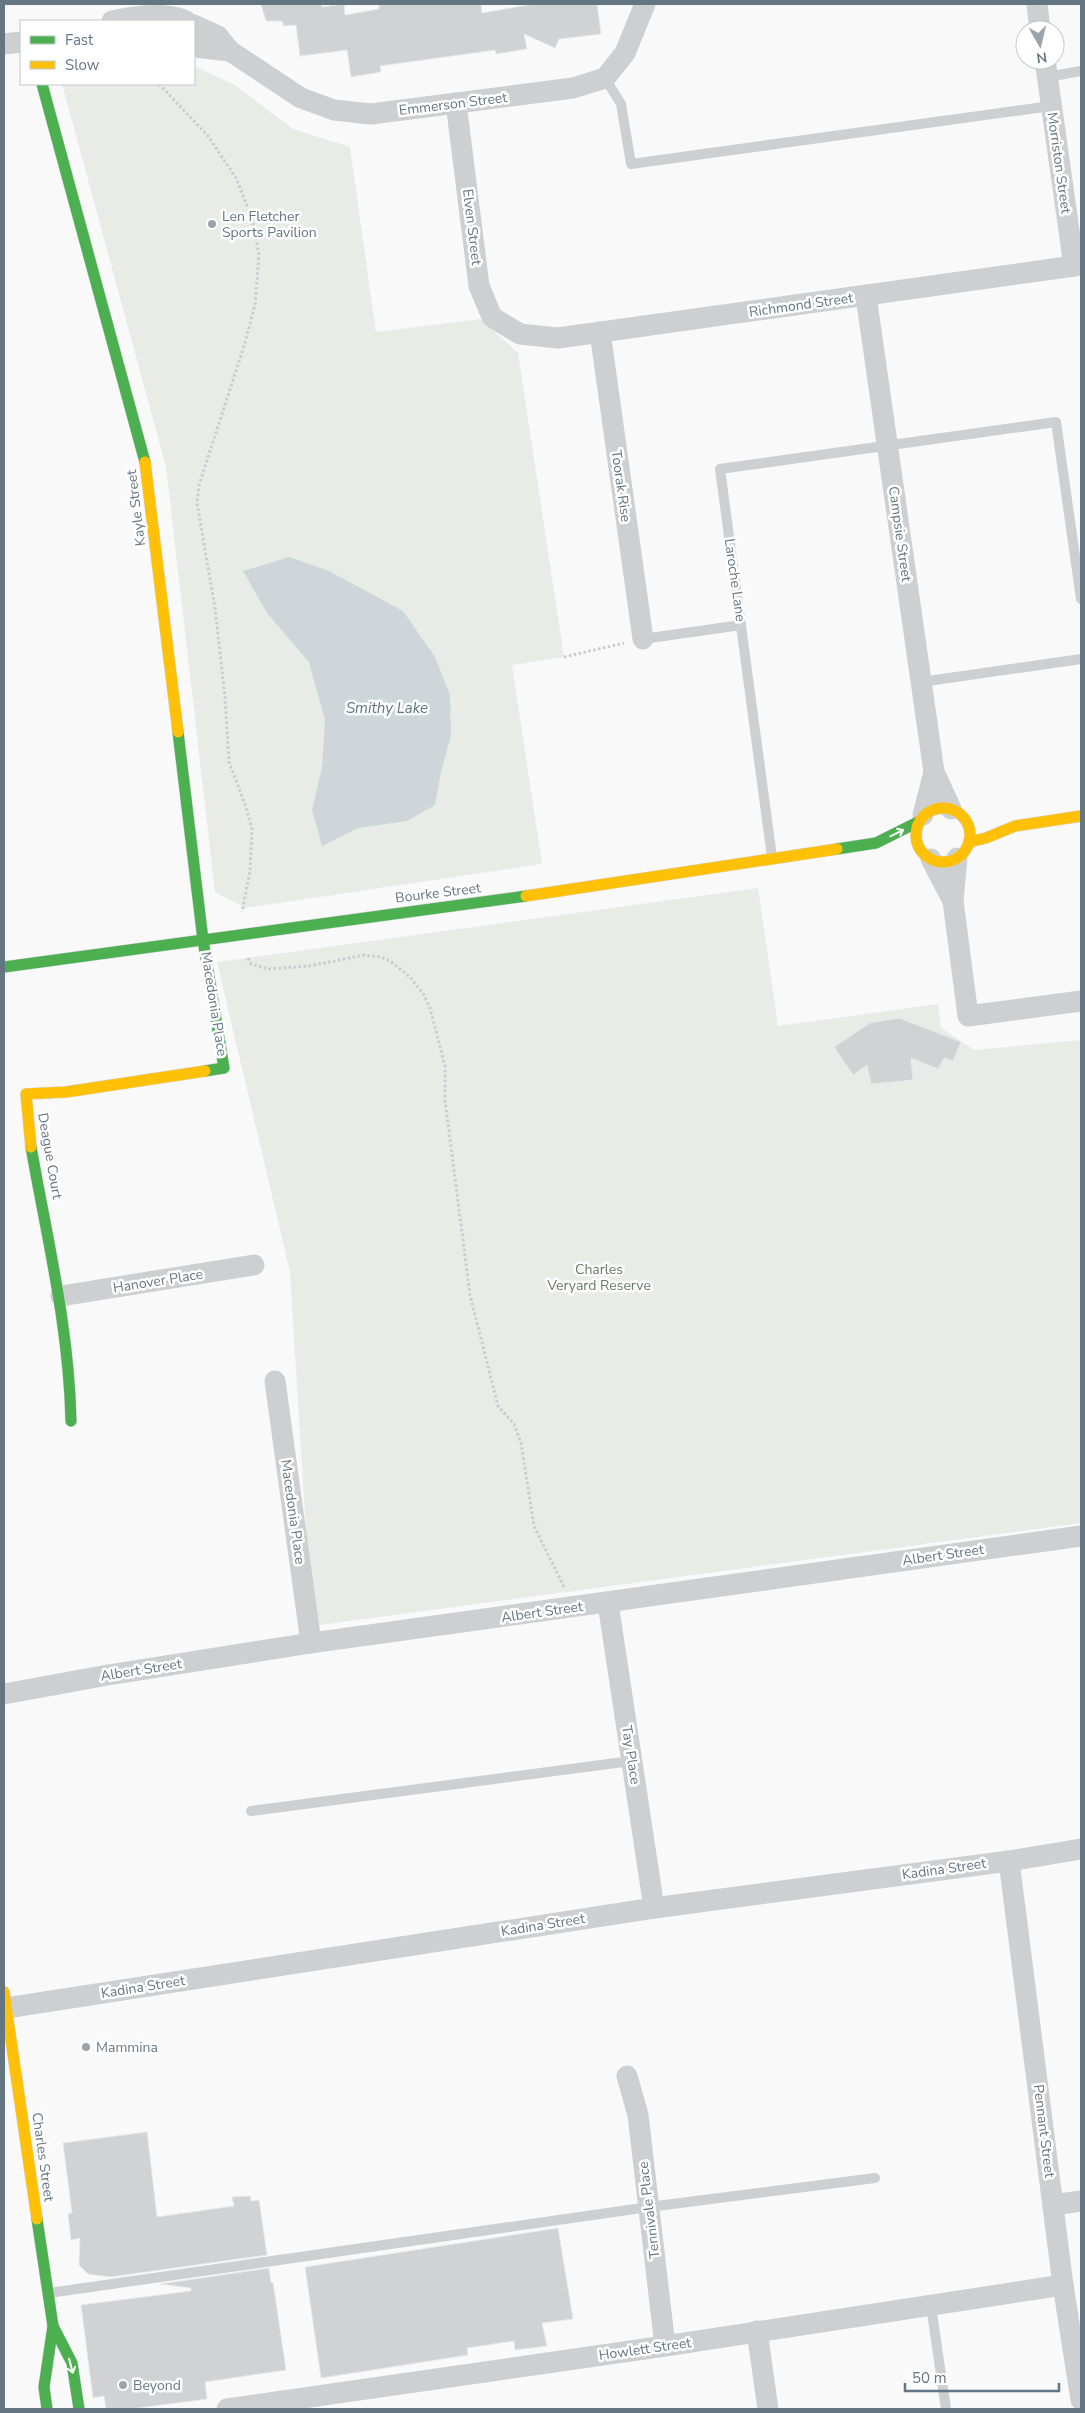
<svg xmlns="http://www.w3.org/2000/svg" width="1085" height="2413" font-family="'Nunito Sans',sans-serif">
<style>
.green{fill:#e8ebe6}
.water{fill:#ced6d9}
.building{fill:#d0d2d3;stroke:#e8e8e8}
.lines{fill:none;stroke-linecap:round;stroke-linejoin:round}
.fast-casing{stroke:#d5d6d7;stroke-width:12}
.slow-casing{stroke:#d5d6d7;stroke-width:12}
.path{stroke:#cbcccd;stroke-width:3;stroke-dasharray:2.5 2.5;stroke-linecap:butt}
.lane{stroke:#cecfd0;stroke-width:10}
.street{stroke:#cecfd0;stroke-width:21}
.fast{stroke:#4caf50;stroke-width:11}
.slow{stroke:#ffc107;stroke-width:11}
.oneway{stroke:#f6fbf6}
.poi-dot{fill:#99a4ac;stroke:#fff;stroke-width:2}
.labels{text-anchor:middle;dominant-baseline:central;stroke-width:5;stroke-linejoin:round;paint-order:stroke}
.street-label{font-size:14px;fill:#657683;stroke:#fff}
.poi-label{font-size:14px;fill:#657683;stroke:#fff;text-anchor:start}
.park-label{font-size:14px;fill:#687a64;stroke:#fff}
.water-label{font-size:15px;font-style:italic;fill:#60757c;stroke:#fff}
</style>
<rect width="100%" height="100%" fill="#f9f9f9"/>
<g class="green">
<path d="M194 66 235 85 293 129 350 147 376 332 481 319 518 353 564 657 512 665 542 864 245 908 215 892 166 467 62 84H194Z"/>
<path d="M758 888 778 1026 938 1004 941 1028 974 1050 1081 1040V1523L312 1626 290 1272 217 962Z"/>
</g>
<path class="water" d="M289 557 329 571 403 611 435 657 450 695 451 735 441 772 435 805 407 821 358 828 322 846 312 810 322 768 325 720 309 662 267 613 243 571Z"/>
<g class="building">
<path d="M261 4H321L322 7 344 4 345 15 379 9V4H481L482 13 534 4H597L601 34 559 39 555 48 524 34 527 49 496 54 495 50 380 66 381 72 351 77 347 50 300 56 296 25 284 26 282 21H266Z"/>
<path d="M899 1018 961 1042 953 1061 944 1058 938 1069 911 1058 913 1080 871 1084 867 1065 853 1075 834 1047 870 1023Z"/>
<path d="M147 2132 157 2217 234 2206 232 2197 250 2196 251 2201 259 2200 267 2255 110 2277 88 2274 79 2265 80 2238 71 2240 68 2214 72 2213 63 2143Z"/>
<path d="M558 2228 573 2319 542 2323 547 2346 515 2350 514 2341 467 2348 468 2355 321 2378 305 2267Z"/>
<path d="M269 2268 271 2283 273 2282 286 2370 205 2382 207 2399 130 2409H106L104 2396 93 2398 81 2305 191 2291V2288L160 2284Z"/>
</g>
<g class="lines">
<g class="fast-casing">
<g id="fast">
<path d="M42 84 145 462"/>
<path d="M178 732 203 940 224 1068 205 1071"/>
<path d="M837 849 876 843 918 822"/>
<path d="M4 967 526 896"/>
<path d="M31 1147C47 1238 69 1327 71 1421"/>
<path d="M37 2219 53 2326 44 2387 47 2409"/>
<path d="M53 2326 72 2363 79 2409"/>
</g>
</g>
<g class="slow-casing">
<g id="slow">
<path d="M145 462 178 732"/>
<circle cx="943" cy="835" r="27"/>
<path d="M969 842 986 838 1015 826 1081 816"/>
<path d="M526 896 837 849"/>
<path d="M31 1147 26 1094 66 1092 205 1071"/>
<path d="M4 1992 37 2219"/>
</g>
</g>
<g class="path">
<path d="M159 84 208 136 236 178 252 218 259 255 255 305 244 346 199 485 197 503 215 608 225 697 229 762 246 807 252 829 250 871 242 912"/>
<path d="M564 657 624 643"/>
<path d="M248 958 251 964 269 969 309 966 364 955 381 957 390 961 410 977 424 995 430 1008 445 1066V1100L470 1295 498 1406 514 1424 521 1443 534 1526 564 1587"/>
</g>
<g class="lane">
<path d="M1047 77 1081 71"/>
<path d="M605 78 621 104 631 164 1051 106"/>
<path d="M643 639 741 625"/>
<path d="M921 682 1081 659"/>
<path d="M772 857 720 469 1056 422 1081 599"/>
<path d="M251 1811 631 1761"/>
<path d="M49 2293 649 2207 875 2178"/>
<path d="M931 2306 946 2409"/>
</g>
<g class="street">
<path d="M1037 4 1040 30"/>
<path d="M112 21C135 16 164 11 186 21"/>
<path d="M194 25 218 36 230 51 301 98 334 110 371 114 573 88 605 78 625 53 645 4"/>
<path d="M4 44 21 42"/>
<path d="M194 47 230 51"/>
<path d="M1045 60 1074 266"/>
<path d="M456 103 479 286 492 317 520 334 558 338 1081 265"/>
<path d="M866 296 934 772 951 809"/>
<path d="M600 332 643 639"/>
<path d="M923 815 934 772"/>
<path d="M957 858 953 901 968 1016 1081 1001"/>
<path d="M931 859 953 901"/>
<path d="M61 1296 254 1265"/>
<path d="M275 1381 311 1643"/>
<path d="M608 1603 654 1908"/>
<path d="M4 1694 108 1675 311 1643 1081 1536"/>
<path d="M1009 1861 1063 2285 1081 2400"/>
<path d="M6 2008 654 1908 1009 1861 1081 1849"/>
<path d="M627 2076 638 2115 665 2346"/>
<path d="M1053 2205 1081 2201"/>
<path d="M757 2331 768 2409"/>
<path d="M227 2409 665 2346 1063 2285"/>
</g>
<use href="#fast" class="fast"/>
<use href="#slow" class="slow"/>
</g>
<defs><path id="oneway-shaft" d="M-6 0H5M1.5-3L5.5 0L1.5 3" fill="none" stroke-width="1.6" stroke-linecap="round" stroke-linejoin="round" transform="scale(1.25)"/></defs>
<g class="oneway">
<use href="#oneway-shaft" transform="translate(897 833) rotate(-26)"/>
<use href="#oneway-shaft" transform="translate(71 2366) rotate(75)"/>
</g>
<g class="poi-dot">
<circle cx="212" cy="224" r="5"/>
<circle cx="86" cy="2047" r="5"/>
<circle cx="123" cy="2385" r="5"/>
</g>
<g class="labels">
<g class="street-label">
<text transform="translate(453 104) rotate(-7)">Emmerson Street</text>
<text transform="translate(1059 163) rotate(82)">Morriston Street</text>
<text transform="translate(472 227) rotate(83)">Elven Street</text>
<text transform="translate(801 305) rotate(-8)">Richmond Street</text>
<text transform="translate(621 486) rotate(82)">Toorak Rise</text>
<text transform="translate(136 508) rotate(-97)">Kayle Street</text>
<text transform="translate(900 534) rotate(82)">Campsie Street</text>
<text transform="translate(735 580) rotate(82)">Laroche Lane</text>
<text transform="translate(438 893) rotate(-7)">Bourke Street</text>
<text transform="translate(214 1004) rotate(81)">Macedonia Place</text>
<text transform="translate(50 1156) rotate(80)">Deague Court</text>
<text transform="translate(158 1281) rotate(-9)">Hanover Place</text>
<text transform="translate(293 1512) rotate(82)">Macedonia Place</text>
<text transform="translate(943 1555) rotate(-8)">Albert Street</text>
<text transform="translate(542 1612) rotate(-8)">Albert Street</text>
<text transform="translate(141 1670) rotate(-9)">Albert Street</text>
<text transform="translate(631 1755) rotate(81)">Tay Place</text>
<text transform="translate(944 1869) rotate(-8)">Kadina Street</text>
<text transform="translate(543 1925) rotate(-9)">Kadina Street</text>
<text transform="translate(143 1987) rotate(-9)">Kadina Street</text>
<text transform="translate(1044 2131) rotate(83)">Pennant Street</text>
<text transform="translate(43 2157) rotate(82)">Charles Street</text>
<text transform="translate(649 2210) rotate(-97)">Tennivale Place</text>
<text transform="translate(645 2349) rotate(-8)">Howlett Street</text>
</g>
<g class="poi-label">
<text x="222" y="216">Len Fletcher<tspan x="222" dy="16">Sports Pavilion</tspan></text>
<text x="96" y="2047">Mammina</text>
<text x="133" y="2385">Beyond</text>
</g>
<g class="park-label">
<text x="599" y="1269">Charles<tspan x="599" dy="16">Veryard Reserve</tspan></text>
</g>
<g class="water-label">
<text x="387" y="708">Smithy Lake</text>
</g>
</g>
<rect width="1085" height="2413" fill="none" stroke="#657683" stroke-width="10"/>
<rect x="20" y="20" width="175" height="65" fill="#ffffff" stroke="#c1c8cd"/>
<rect x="30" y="36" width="25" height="8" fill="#4caf50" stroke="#c1c8cd"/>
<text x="65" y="45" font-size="15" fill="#657683">Fast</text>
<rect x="30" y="61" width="25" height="8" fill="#ffc107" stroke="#c1c8cd"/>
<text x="65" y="70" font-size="15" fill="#657683">Slow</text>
<g transform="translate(1040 45) rotate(172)"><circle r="24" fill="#ffffff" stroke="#c1c8cd"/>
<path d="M0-4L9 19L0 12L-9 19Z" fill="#99a4ac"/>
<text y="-8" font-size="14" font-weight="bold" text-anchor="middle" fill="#657683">N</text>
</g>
<path d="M905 2383v8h154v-8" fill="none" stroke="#657683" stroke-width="2.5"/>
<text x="912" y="2383" font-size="15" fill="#657683" stroke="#ffffff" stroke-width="4" paint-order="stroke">50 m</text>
</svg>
